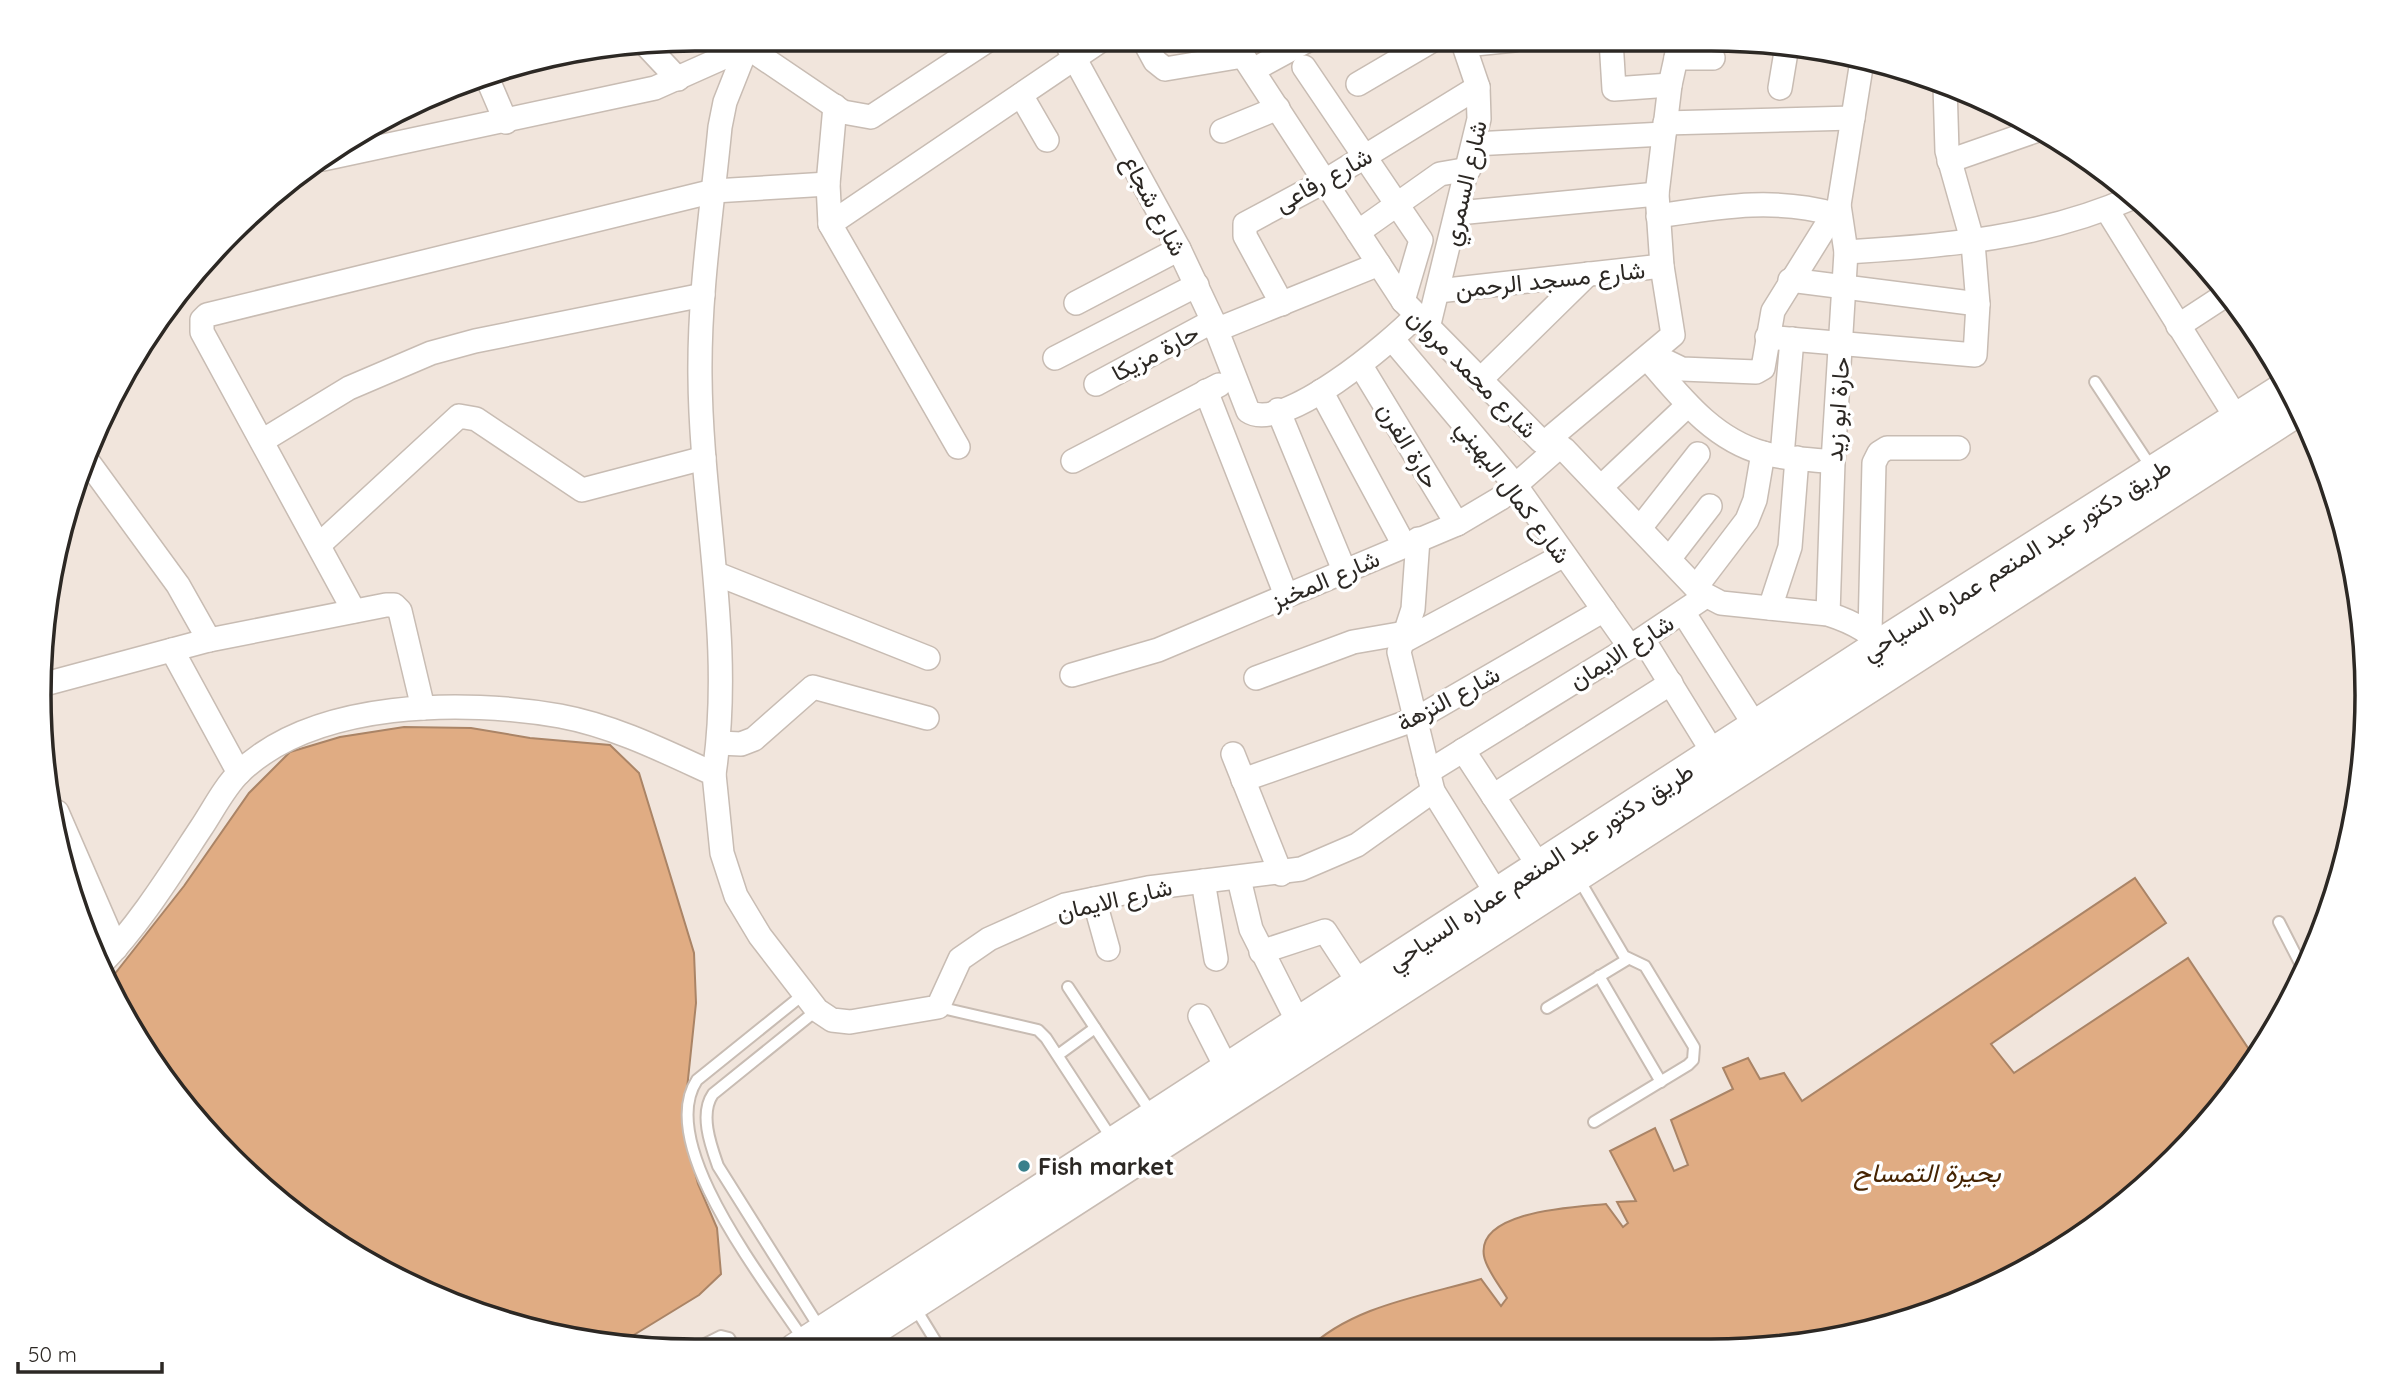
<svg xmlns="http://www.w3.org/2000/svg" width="2406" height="1390" font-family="Quicksand,Vazirmatn,sans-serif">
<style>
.water{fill:#e0ac83;stroke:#aa8466;stroke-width:2}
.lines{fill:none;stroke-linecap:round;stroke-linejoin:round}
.lane-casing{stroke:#c8bcb3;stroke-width:14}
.street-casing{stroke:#c8bcb3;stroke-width:26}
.secondary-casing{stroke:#c8bcb3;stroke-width:35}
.lane{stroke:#fff;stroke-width:10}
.street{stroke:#fff;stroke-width:23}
.secondary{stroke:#fff;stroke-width:32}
.poi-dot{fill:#3a808b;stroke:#fff;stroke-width:2.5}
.labels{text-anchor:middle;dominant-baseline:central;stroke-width:7;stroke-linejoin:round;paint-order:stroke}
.street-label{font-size:24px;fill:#2c2824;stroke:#fff}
.poi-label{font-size:24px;font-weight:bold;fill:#2c2824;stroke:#fff;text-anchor:start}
.water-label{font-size:26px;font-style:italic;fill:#462403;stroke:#fff}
.rim{fill:none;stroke:#2c2824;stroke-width:3.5}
</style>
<rect width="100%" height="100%" fill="#f1e5dc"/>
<g class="water">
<path d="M404 727 471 728 530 738 610 745 639 773 694 953 696 1003 683 1127 698 1184 717 1228 721 1274 699 1295 619 1344 484 1317 331 1241 201 1128 110 980 184 886 249 793 290 752 340 737Z"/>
<path d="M2135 878 2166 923 1991 1044 2014 1073 2188 958 2256 1060 2175 1159 2040 1263 1922 1317 1754 1350H1307C1351 1306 1423 1296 1481 1279L1501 1306 1507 1298C1500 1286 1486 1269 1484 1256 1476 1210 1578 1207 1606 1204L1623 1227 1628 1223 1617 1202 1636 1201 1610 1151 1655 1128 1674 1171 1688 1165 1671 1120 1733 1089 1723 1068 1748 1058 1760 1079 1784 1073 1802 1101Z"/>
</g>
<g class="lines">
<g class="lane-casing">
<g id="lane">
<path d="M2095 382 2153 470"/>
<path d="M1577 876 1624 956 1645 966 1694 1047 1693 1060 1688 1065 1594 1122"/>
<path d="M2279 922 2304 971"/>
<path d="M1599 976 1661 1082"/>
<path d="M1068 987 1152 1114"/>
<path d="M805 993 697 1080C654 1145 769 1286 805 1342"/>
<path d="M938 1007 1038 1030 1046 1038 1112 1139"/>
<path d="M1547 1008 1628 959"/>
<path d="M817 1010 713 1094C699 1114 711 1146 718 1166L821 1330"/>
<path d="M1058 1055 1095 1028"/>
<path d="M914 1306 941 1350"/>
<path d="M693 1350 721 1336 729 1338 736 1350"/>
</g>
</g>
<g class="street-casing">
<g id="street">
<path d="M1064 39 1179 249 1213 321 1248 411C1282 435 1392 341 1416 316"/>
<path d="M1143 39 1155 61 1165 69 1243 56"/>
<path d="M1232 39 1403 301 1541 441 1564 449 1700 592 1721 603 1828 614C1853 622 1874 633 1890 654"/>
<path d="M1611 40 1614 89 1670 85"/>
<path d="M1465 45 1514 40"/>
<path d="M647 46 678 79"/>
<path d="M1676 58H1713"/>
<path d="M1304 67 1421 240 1403 301"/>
<path d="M1253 70 1310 39"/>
<path d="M485 73 506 122"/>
<path d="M1358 84 1433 40"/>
<path d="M1780 88 1787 46"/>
<path d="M1021 95 1047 140"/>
<path d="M835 106 828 184 830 224 958 447"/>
<path d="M1665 123 1853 118"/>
<path d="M1222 131 1278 108"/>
<path d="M1474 144 1664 134"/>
<path d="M323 159 655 88 747 47 843 112 871 117 990 39"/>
<path d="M1949 161 2038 130"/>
<path d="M2107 210 2237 419"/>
<path d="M1458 213 1657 194"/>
<path d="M1658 216C1719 207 1773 197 1834 214"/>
<path d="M830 224 1103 39"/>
<path d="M1358 232 1440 174 1469 169"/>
<path d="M1846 252C1946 246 2042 238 2134 197"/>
<path d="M1790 280 1978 304"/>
<path d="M1438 291 1662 266"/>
<path d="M1076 303 1179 249"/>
<path d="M1282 304 1245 236V224L1325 181 1478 87"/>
<path d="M2178 326 2227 294"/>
<path d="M1428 328 1479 119 1478 87 1462 40"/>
<path d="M1216 330 1379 264"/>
<path d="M1767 337 1975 355 1978 304 1973 243 1947 151 1945 85"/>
<path d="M1393 340 1516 486 1630 647"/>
<path d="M1651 354 1682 369 1756 372 1763 368 1773 311 1839 205 1862 61"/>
<path d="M1055 358 1197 285"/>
<path d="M1647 358C1680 396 1712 439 1763 453 1785 459 1810 459 1833 462"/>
<path d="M1361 366 1457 524"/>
<path d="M1480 380 1588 274"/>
<path d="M1096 384 1213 321"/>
<path d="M1206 391 1286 595"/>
<path d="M1321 391 1404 545"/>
<path d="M1278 410 1344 570"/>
<path d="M262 441 349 388 431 353 475 341 703 295"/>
<path d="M1544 443 1673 335 1662 266 1657 194 1670 85 1680 40"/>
<path d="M1782 456 1792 339"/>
<path d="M1073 461 1219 385"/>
<path d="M89 463 178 585 209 640"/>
<path d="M1601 487 1688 405"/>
<path d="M1640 528 1698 454"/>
<path d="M1418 539 1413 609 1399 652 1433 791 1497 894"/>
<path d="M319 545 459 416 476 419 582 490 704 458"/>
<path d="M1669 559 1710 506"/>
<path d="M717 574 928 658"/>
<path d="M1696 587 1747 520 1755 500 1763 453"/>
<path d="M1770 608 1790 547 1797 458"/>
<path d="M354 611 202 332V320L207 315 714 191 828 184"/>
<path d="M1683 612 1756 727"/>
<path d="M1828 614 1833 462 1846 252 1839 205"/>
<path d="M1870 633 1874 463 1879 453 1887 448H1958"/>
<path d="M1643 639 1714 754"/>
<path d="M1400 643 1564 555"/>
<path d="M172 650 239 773"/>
<path d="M1072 675 1158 650 1457 524 1501 498 1560 446"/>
<path d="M1256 678 1353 642 1405 633"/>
<path d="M45 684 209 640 386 605H394L400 611 423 708"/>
<path d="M719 743 741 744 754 739 813 687 927 718"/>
<path d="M1463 750 1539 866"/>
<path d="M1233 754 1281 874"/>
<path d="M1428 772 1630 647 1706 596"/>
<path d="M714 774C734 641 701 509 700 376 699 293 712 210 720 127L725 102 750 39"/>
<path d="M1243 780 1416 719 1604 610"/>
<path d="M1493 796 1671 683"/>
<path d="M57 812 116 948"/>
<path d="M1239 879 1251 929 1298 1022"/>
<path d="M1203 881 1216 959"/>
<path d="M1094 899 1108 949"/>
<path d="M1261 952 1325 931 1359 983"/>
<path d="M100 965C139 925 170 875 201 828 213 810 225 786 240 772 315 700 464 699 560 716 614 726 664 751 714 774L722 853 736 896 760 936 817 1010 832 1020 850 1022 938 1007 960 959 989 939 1065 905 1148 888 1301 869 1357 845 1433 791"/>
<path d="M1200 1016 1227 1069"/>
</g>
</g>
<g class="secondary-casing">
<g id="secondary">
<path d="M795 1350 1882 644 2287 387"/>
<path d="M841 1350 2299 409"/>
</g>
</g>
<use href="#lane" class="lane"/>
<use href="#street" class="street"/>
<use href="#secondary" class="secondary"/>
</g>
<circle class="poi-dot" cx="1024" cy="1166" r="7"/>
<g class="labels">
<g class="street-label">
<text transform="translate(1323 179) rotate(-29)">شارع رفاعى</text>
<text transform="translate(1464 183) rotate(-77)">شارع السمري</text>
<text transform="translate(1155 205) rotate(62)">شارع شجاع</text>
<text transform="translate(1550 279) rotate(-6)">شارع مسجد الرحمن</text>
<text transform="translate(1155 352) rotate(-28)">حارة مزيكا</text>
<text transform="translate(1473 373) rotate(45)">شارع محمد مروان</text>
<text transform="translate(1837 409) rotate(-86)">حارة ابو زيد</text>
<text transform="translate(1409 445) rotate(59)">حارة الفرن</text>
<text transform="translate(1514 491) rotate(53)">شارع كمال البهيني</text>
<text transform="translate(2016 559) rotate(-32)">طريق دكتور عبد المنعم عماره السياحي</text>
<text transform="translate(1325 579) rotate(-23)">شارع المخبز</text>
<text transform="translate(1621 651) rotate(-32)">شارع الايمان</text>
<text transform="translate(1448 698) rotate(-28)">شارع النزهة</text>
<text transform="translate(1540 866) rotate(-33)">طريق دكتور عبد المنعم عماره السياحي</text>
<text transform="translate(1114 899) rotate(-13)">شارع الايمان</text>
</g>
<g class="poi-label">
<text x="1038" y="1166">Fish market</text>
</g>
<g class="water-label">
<text x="1927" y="1172">بحيرة التمساح</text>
</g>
</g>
<path d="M0 0H2406V1390H0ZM695 51H1711A644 644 0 0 1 2355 695V695A644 644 0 0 1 1711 1339H695A644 644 0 0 1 51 695V695A644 644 0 0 1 695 51Z" fill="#fff" fill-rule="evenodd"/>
<path class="rim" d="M695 51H1711A644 644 0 0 1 2355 695V695A644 644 0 0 1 1711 1339H695A644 644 0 0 1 51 695V695A644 644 0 0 1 695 51Z"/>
<path d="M18 1362v10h144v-10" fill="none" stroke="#2c2824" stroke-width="3.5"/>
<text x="28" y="1362" font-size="21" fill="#2c2824" stroke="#ffffff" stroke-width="5" paint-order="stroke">50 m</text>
</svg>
